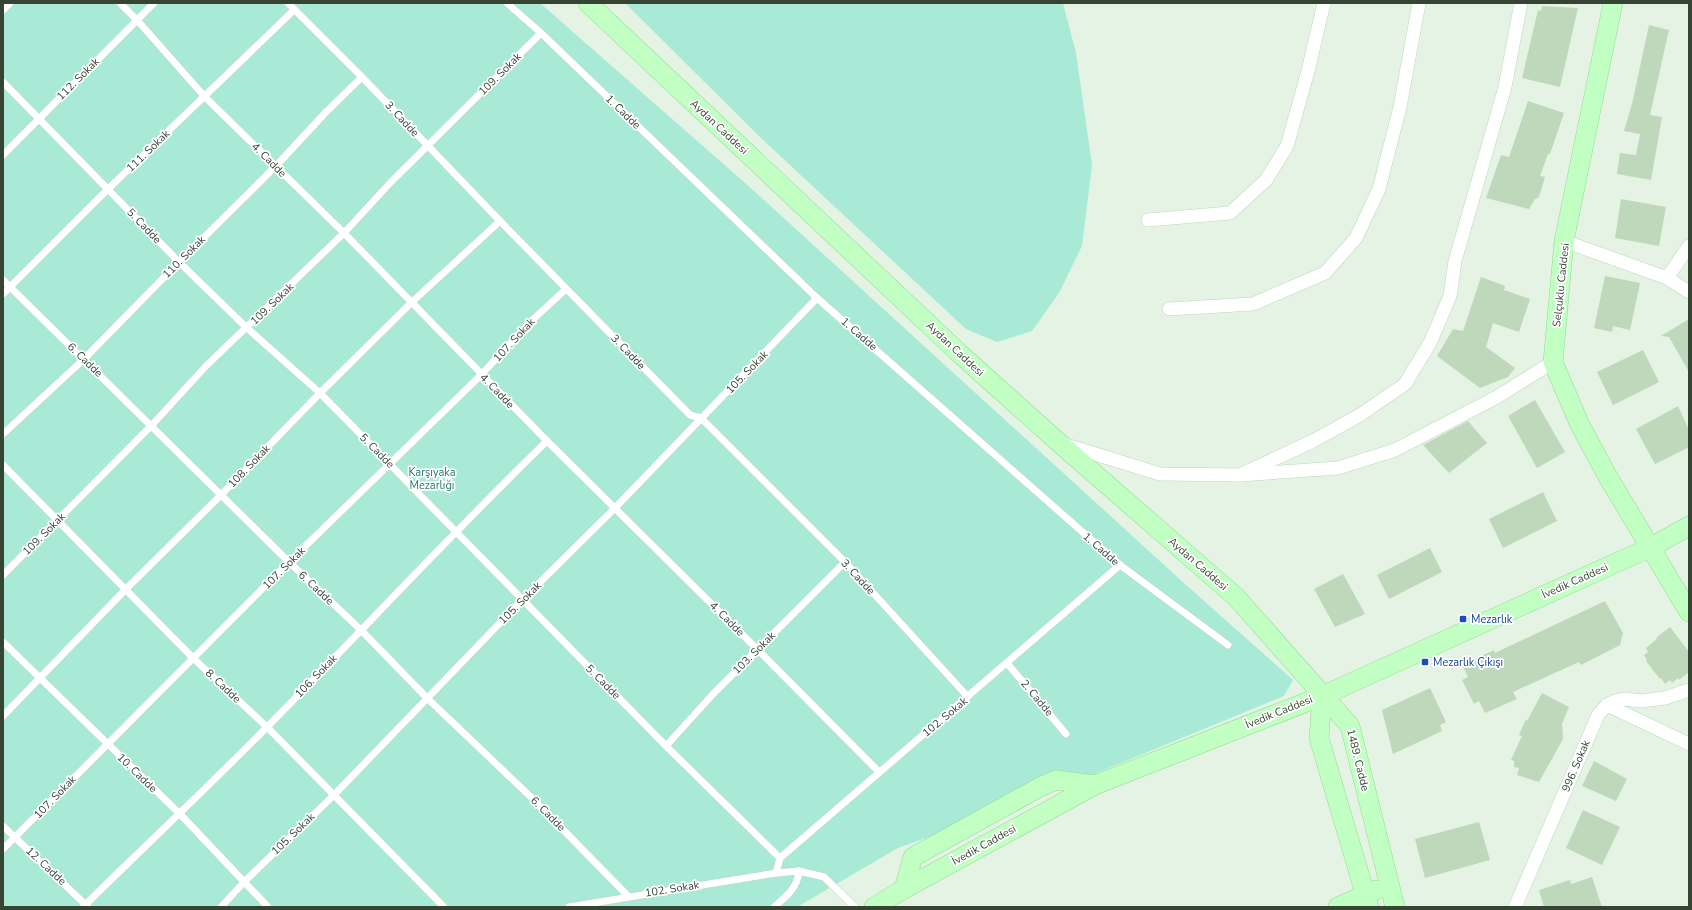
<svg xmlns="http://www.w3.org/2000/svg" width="1692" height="910" font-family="'Nunito Sans',sans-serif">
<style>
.green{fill:#a9ead7}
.building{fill:#bfd8bb}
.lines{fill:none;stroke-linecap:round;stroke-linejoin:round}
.lane-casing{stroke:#bfd7bd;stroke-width:8}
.street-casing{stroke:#bfd7bd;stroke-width:14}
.secondary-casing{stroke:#93d992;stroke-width:20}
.lane{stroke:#fff;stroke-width:7}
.street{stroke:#fff;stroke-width:13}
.secondary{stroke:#c1ffc2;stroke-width:19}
.transit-dot{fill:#1a4fb4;stroke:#fff;stroke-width:1.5}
.labels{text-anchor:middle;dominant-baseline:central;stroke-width:3.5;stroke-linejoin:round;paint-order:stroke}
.street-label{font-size:11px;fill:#364533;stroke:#fff}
.park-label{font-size:11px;fill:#247a6f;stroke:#fff}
.transit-label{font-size:11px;fill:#164399;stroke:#fff;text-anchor:start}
</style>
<rect width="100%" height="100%" fill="#e4f3e4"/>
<g class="green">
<path d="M3 3H540L753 190 1185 584 1293 680 1284 696 1024 803 898 848 797 907H3Z"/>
<path d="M625 3H1063L1076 53 1092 165 1082 246 1059 293 1032 331 997 342 966 329 762 139Z"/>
</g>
<g class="building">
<path d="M1542 6 1578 8 1560 87 1522 78 1538 10 1541 11Z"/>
<path d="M1649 25 1669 30 1650 115 1662 117 1651 180 1617 174 1620 153 1636 155 1640 134 1624 131 1632 104Z"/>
<path d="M1528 101 1564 113 1550 154H1548L1540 176 1545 177 1539 197 1535 199 1529 209 1486 198 1501 155 1509 157Z"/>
<path d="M1621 199 1666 207 1659 246 1615 238Z"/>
<path d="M1605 276 1640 283 1630 330 1613 326 1612 332 1594 328Z"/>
<path d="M1481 277 1505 286 1504 290 1530 299 1519 332 1493 323 1486 347 1515 368 1508 377 1480 388 1437 356 1453 329 1463 331Z"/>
<path d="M1689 319V372L1669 337 1661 336Z"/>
<path d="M1643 350 1659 382 1613 405 1597 372Z"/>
<path d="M1535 400 1565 452 1537 468 1508 416Z"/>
<path d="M1678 406 1689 430V447L1655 464 1636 429Z"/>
<path d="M1468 421 1487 443 1449 473 1423 445Z"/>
<path d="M1543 492 1557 521 1503 548 1489 519Z"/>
<path d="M1430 548 1442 572 1389 599 1377 575Z"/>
<path d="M1343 574 1365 614 1335 627 1314 589Z"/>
<path d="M1605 601 1623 633 1620 645 1581 665 1579 662 1513 692 1517 699 1485 713 1479 701 1474 704 1462 680 1468 677 1462 665 1494 650 1495 653Z"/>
<path d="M1670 627 1689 652V672L1679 680 1678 678 1672 683 1670 680 1665 684 1661 678 1660 679 1646 661 1647 660 1644 655 1648 652 1646 648 1657 639 1656 638Z"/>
<path d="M1430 688 1446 722 1440 725 1442 731 1393 754 1382 710Z"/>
<path d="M1542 693 1569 707 1562 724 1563 739 1539 782 1517 775 1519 768 1514 767V761L1511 760 1522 736 1519 735 1526 719 1527 721Z"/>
<path d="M1594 761 1627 779 1616 801 1582 786Z"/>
<path d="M1583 810 1620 827 1602 865 1566 848Z"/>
<path d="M1479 822 1490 860 1425 878 1415 839Z"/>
<path d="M1592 877 1602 907H1544L1539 890 1570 880 1571 884Z"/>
</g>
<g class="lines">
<g class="lane-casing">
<g id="lane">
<path d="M120 3 137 20 205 97 344 233 547 441 758 650 879 772"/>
<path d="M288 3 362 77 500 221 690 415 701 418 845 562 968 697"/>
<path d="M507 3 541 33 817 298 1120 565 1228 645"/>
<path d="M3 10 10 3"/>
<path d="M3 82 179 262 247 328 320 393 666 746 780 858"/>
<path d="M3 155 154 3"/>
<path d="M3 280 289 562 361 630 427 698 534 800 628 896"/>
<path d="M3 294 108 189 294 10"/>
<path d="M3 434 84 359 179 262 275 167 326 112 362 77"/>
<path d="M3 465 194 659 267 727 444 907"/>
<path d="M3 575 152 425 206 366 344 233 390 183 541 33"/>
<path d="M3 642 180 814 268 907"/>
<path d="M1007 663 1066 734"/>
<path d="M3 716 125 590 221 495 320 393 412 302 500 221"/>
<path d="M666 746 714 693 845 562"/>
<path d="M3 826 88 907"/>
<path d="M3 849 289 562 481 375 528 324 566 289"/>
<path d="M776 873 780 858 1120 565"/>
<path d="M83 907C144 847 207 788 267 727 361 632 451 534 547 441"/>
<path d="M221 907 244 882 334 795 522 600 615 508 817 298"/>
<path d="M569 907 776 873 799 871 824 877 855 907"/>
<path d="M774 907C786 897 798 887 799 871"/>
</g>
</g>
<g class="street-casing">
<g id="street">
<path d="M1148 220 1230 213 1266 180 1287 146 1308 71 1324 3"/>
<path d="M1564 241 1667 278 1689 292"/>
<path d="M1667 278 1689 246"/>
<path d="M1169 309 1253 304 1325 273 1356 238 1379 189 1400 107 1419 3"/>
<path d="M1063 444 1160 474 1240 475 1338 468 1395 450 1497 397 1553 362"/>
<path d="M1240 475 1313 441 1360 415 1405 384 1430 343 1450 296 1455 261 1505 87 1521 3"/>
<path d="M1607 705 1689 744"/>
<path d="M1515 907 1598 715 1607 705 1615 701 1624 699 1641 701 1665 698 1689 690"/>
</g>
</g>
<g class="secondary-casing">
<g id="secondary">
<path d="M588 3 959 353 1057 441 1236 597 1350 726 1395 907"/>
<path d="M1613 3 1564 241 1553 362 1579 423 1608 477 1689 612"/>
<path d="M1322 696 1319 738 1369 907"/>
<path d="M904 889 913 857 1040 787 1056 780 1095 785"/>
<path d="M874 907 904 889 1095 785 1322 696 1651 547 1689 526"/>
<path d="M1338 907 1376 890"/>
</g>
</g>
<use href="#lane" class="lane"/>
<use href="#street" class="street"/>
<use href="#secondary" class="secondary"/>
</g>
<g class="transit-dot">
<rect x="1459" y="615" width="8" height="8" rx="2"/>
<rect x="1421" y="658" width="8" height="8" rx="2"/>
</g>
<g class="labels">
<g class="street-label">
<text transform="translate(500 74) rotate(-45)">109. Sokak</text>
<text transform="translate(78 79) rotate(-45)">112. Sokak</text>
<text transform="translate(623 112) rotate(44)">1. Cadde</text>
<text transform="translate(402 119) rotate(47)">3. Cadde</text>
<text transform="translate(719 127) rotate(43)">Aydan Caddesi</text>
<text transform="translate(148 151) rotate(-44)">111. Sokak</text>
<text transform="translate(269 160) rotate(45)">4. Cadde</text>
<text transform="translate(144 226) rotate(46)">5. Cadde</text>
<text transform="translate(184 257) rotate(-45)">110. Sokak</text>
<text transform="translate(1561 285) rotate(-84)">Selçuklu Caddesi</text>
<text transform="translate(272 304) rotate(-44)">109. Sokak</text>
<text transform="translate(859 334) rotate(41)">1. Cadde</text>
<text transform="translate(514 340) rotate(-47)">107. Sokak</text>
<text transform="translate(955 349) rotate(43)">Aydan Caddesi</text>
<text transform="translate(628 352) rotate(46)">3. Cadde</text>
<text transform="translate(85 360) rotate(44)">6. Cadde</text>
<text transform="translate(747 372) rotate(-46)">105. Sokak</text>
<text transform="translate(497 391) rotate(46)">4. Cadde</text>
<text transform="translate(377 451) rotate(45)">5. Cadde</text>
<text transform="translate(249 466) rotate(-46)">108. Sokak</text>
<text transform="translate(44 534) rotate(-45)">109. Sokak</text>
<text transform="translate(1101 549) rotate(41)">1. Cadde</text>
<text transform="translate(1198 564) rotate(41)">Aydan Caddesi</text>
<text transform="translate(284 568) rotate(-45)">107. Sokak</text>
<text transform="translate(858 577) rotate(47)">3. Cadde</text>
<text transform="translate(1575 581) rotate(-24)">İvedik Caddesi</text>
<text transform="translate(316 588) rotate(43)">6. Cadde</text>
<text transform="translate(520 603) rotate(-45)">105. Sokak</text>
<text transform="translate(727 619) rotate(45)">4. Cadde</text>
<text transform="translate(754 653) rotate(-45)">103. Sokak</text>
<text transform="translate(316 676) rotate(-46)">106. Sokak</text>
<text transform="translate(603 682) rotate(45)">5. Cadde</text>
<text transform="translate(223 686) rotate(43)">8. Cadde</text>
<text transform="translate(1037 698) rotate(50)">2. Cadde</text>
<text transform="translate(1279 712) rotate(-22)">İvedik Caddesi</text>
<text transform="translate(945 717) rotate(-40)">102. Sokak</text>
<text transform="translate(1358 760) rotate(76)">1489. Cadde</text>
<text transform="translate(1576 766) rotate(-67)">996. Sokak</text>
<text transform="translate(137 773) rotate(44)">10. Cadde</text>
<text transform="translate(55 797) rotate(-46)">107. Sokak</text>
<text transform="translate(548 814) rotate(45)">6. Cadde</text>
<text transform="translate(293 834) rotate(-44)">105. Sokak</text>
<text transform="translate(984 845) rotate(-29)">İvedik Caddesi</text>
<text transform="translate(46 866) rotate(43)">12. Cadde</text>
<text transform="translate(672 889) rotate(-9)">102. Sokak</text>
</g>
<g class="park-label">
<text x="432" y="472">Karşıyaka<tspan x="432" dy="13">Mezarlığı</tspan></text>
</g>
<g class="transit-label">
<text x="1471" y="619">Mezarlık</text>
<text x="1433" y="662">Mezarlık Çıkışı</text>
</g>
</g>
<rect width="1692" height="910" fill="none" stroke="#364533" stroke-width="8"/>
</svg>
